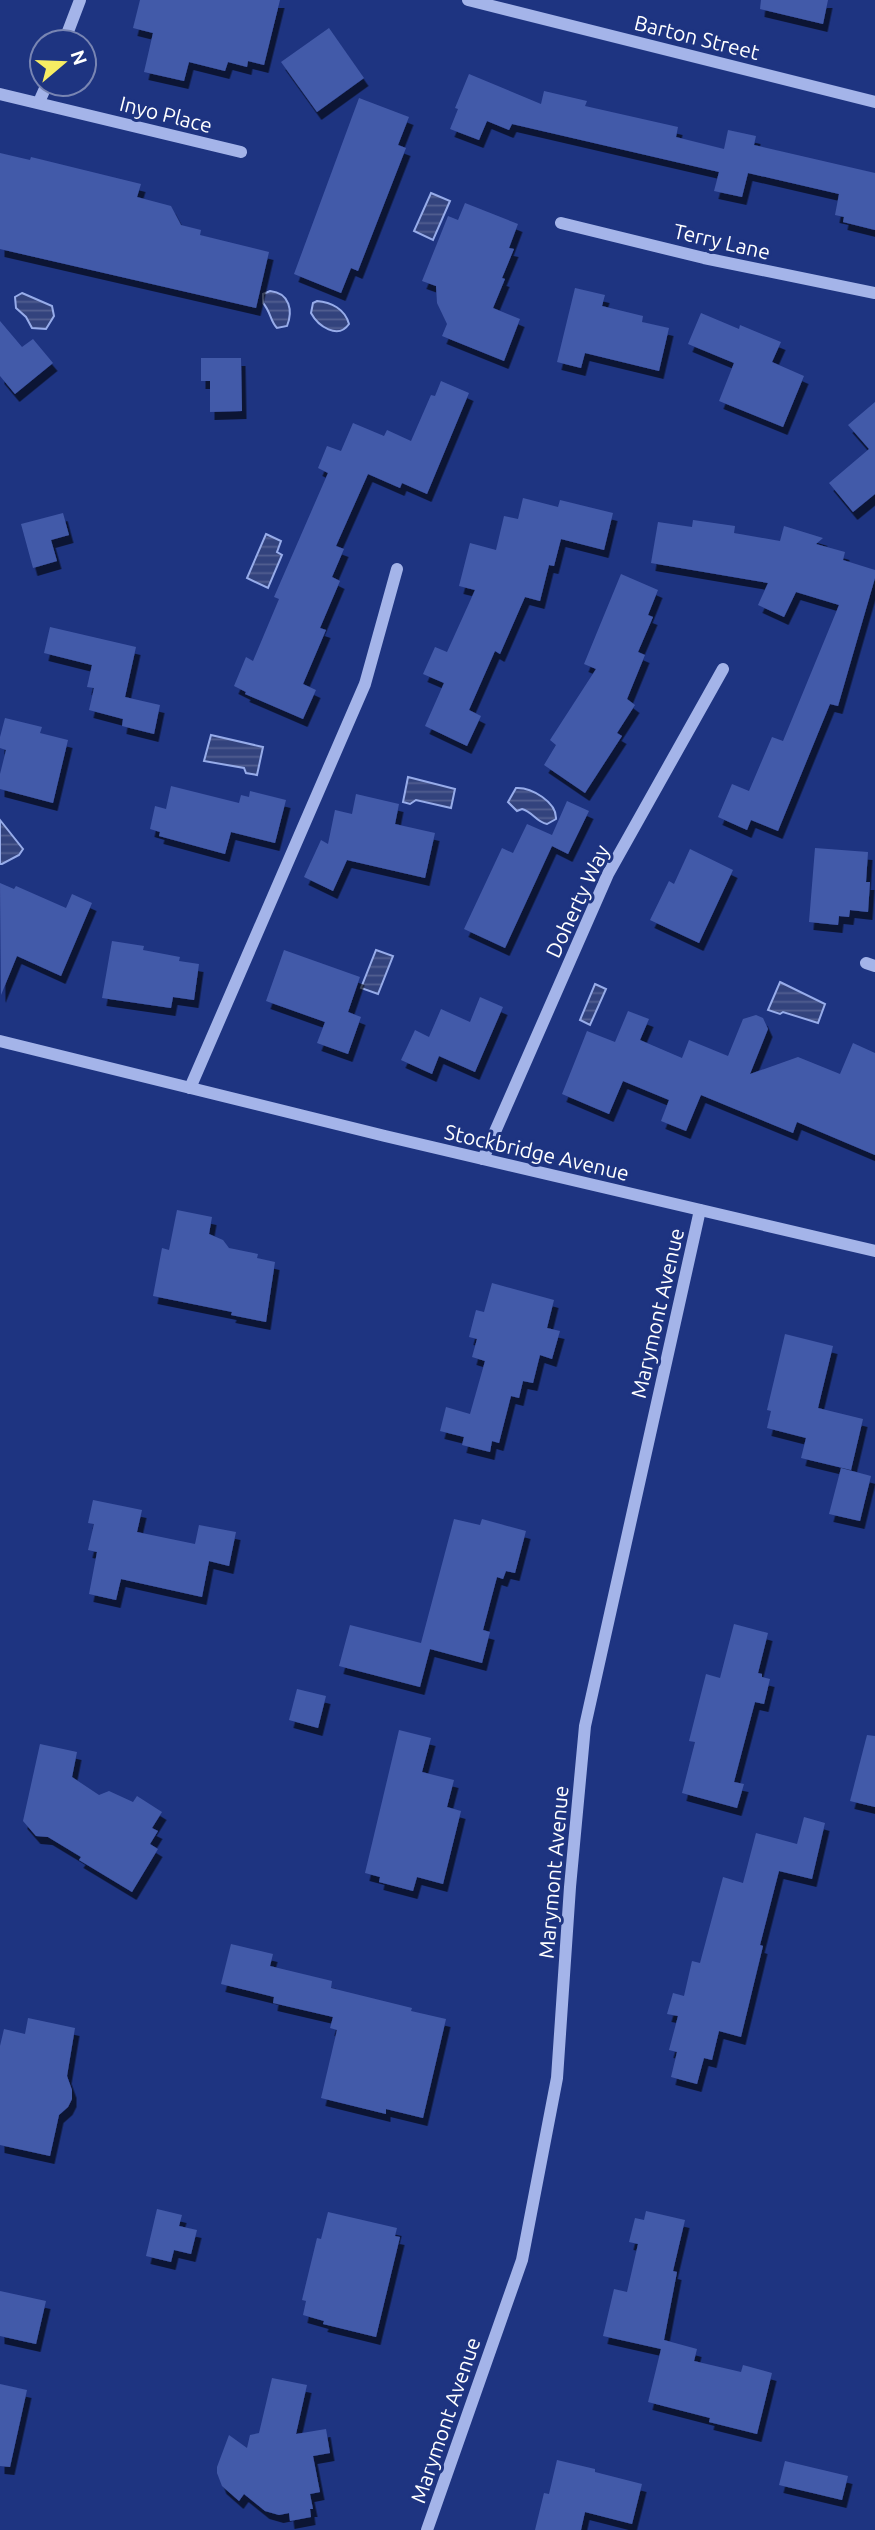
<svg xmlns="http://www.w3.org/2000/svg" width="875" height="2530" font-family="Ubuntu,sans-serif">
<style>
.water{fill:url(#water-rules);stroke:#97acea;stroke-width:2}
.building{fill:#435aa9;filter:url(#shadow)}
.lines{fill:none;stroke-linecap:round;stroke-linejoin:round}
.minor{stroke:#a4b4e9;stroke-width:12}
.labels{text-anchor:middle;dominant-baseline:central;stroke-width:6;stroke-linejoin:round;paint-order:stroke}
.street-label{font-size:21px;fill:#fff;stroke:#1e3481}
</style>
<defs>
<pattern id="water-rules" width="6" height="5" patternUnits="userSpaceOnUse" patternTransform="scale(1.75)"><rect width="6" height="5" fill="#33437d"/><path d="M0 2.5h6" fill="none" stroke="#525f90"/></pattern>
<filter id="shadow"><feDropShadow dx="4.5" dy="8" stdDeviation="0" flood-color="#0009"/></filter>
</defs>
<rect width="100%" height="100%" fill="#1e3481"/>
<g class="water">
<path d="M431 193 450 201 433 240 414 231Z"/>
<path d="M270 291C290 293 293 311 287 326L277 328C270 321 271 312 263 303V294Z"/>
<path d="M22 293 52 306 54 316 46 329 32 328 26 317 16 308 15 297Z"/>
<path d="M317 301C331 302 345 309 349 324 338 340 318 326 311 313L313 303Z"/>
<path d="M266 534 281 541 277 552 282 555 268 588 247 578Z"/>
<path d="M211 735 263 747 257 775 246 773 244 768 204 761Z"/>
<path d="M408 777 455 789 451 808 416 800 410 804 403 802Z"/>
<path d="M516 788C531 787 557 802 556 819L547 824C536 822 533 812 522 809L517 811 508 802Z"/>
<path d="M0 820 23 849 19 855 2 864H0Z"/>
<path d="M376 950 393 956 378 994 361 988Z"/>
<path d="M780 982 825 1004 818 1023 783 1012 780 1014 768 1010Z"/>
<path d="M595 984 606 989 590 1025 580 1020Z"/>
</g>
<g class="building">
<path d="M140 0H280L264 65 248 61 247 67 228 62 225 71 189 62 184 81 144 72 153 33 133 28Z"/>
<path d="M761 0H828L823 24 760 9Z"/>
<path d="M329 28 364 78 317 112 281 62Z"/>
<path d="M469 74 541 104 544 91 587 101 585 106 678 127 676 137 724 149 728 130 756 136 754 145 875 173V230L843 222 844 217 835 215 839 194 748 173 742 197 714 191 719 172 512 124 509 130 487 121 479 140 450 129 458 109 455 108Z"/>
<path d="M359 98 409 117 398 145 406 148 358 271 351 268 341 293 294 274Z"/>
<path d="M0 153 30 160 31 157 141 184 137 197 171 206 181 225 201 230 200 235 269 252 256 308 0 249Z"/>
<path d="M465 203 518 224 509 248 514 249 502 278 505 279 493 308 520 319 504 361 442 336 447 324 437 303 436 286 422 281 448 216 458 220Z"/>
<path d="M575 288 605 295 602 306 643 316 642 322 669 328 659 371 585 353 581 368 557 362Z"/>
<path d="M701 313 739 329 740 325 781 342 772 362 804 376 783 427 719 401 734 363 688 344Z"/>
<path d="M0 321 22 347 33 339 53 363 15 394 0 376Z"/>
<path d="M201 358H241L242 411 210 412V381H201Z"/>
<path d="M441 381 469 393 427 494 402 483 400 488 368 474 336 546 344 549 332 577 340 581 320 628 326 630 303 684 316 690 303 719 245 694 246 692 234 686 246 657 253 661 279 599 274 597 328 473 318 468 327 446 341 451 353 423 384 436 387 430 411 441 431 395 435 396Z"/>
<path d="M875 402V494L853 512 829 483 869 449 848 425Z"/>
<path d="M523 498 558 507 560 500 613 513 604 550 561 539 554 566 549 565 540 601 525 597 500 654 495 651 469 710 481 716 467 746 425 726 444 683 423 674 435 647 447 652 475 590 459 586 470 543 496 550 504 516 518 519Z"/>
<path d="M63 513 69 535 51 540 57 561 33 568 21 524Z"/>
<path d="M693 520 735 526 734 533 780 541 784 526 823 538 816 544 845 552 843 560 875 570V578L838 706 830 704 778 831 751 820 747 830 718 817 732 784 749 791 772 737 783 741 839 605 796 592 784 617 758 605 768 583 651 563 658 522 692 527Z"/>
<path d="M621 574 658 590 648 615 653 617 638 652 645 655 627 699 635 705 617 733 622 736 585 793 544 765 556 745 550 740 596 669 584 664Z"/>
<path d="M50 627 136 647 125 697 160 705 154 734 122 726 123 719 89 710 94 688 87 687 92 665 44 653Z"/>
<path d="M5 718 42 727 40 733 68 740 53 803 0 789V774L6 750 0 748V737Z"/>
<path d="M171 786 239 803 241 795 249 797 250 791 286 800 275 843 231 832 225 854 159 836 160 832 150 829 155 806 166 809Z"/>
<path d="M356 794 399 804 395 824 435 833 425 878 347 860 333 891 304 877 321 840 328 844 335 810 352 814Z"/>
<path d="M567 801 589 811 568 854 552 846 505 948 464 929 502 848 513 853 527 824 552 835Z"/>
<path d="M815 848 868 852 866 882H870L868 912 850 910 849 917 839 916 838 925 809 922Z"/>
<path d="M690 849 733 870 699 943 650 920 669 881 674 884Z"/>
<path d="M0 883 14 889 16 886 66 908 72 894 92 903 61 976 17 956 1 995Z"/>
<path d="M112 941 144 946 143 950 180 957 179 961 199 964 194 1000 173 997 171 1008 102 998Z"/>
<path d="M284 950 360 977 348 1012 361 1017 348 1054 317 1043 325 1022 266 1001Z"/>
<path d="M480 997 503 1007 475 1072 439 1056 432 1074 401 1060 415 1030 429 1037 441 1009 470 1022Z"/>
<path d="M628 1011 649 1019 640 1040 682 1058 689 1040 728 1056 743 1019 756 1015 763 1018 768 1029 750 1074 798 1057 840 1074 853 1043 875 1053V1155L797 1122 793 1133 701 1095 686 1131 661 1121 669 1100 623 1081 609 1114 562 1094 587 1031 615 1042Z"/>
<path d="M177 1210 212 1217 209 1234 223 1240 229 1248 258 1254 257 1258 275 1262 266 1322 231 1315 232 1312 153 1296 162 1248 169 1250Z"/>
<path d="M492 1283 554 1300 547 1328 560 1331 552 1359 540 1355 533 1383 523 1381 519 1398 511 1396 499 1443 492 1441 490 1452 462 1445 464 1437 440 1431 446 1407 470 1414 485 1361 472 1357 477 1339 469 1337 476 1310 484 1312Z"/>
<path d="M785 1334 833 1346 818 1408 863 1419 851 1470 801 1458 806 1438 767 1428 771 1411 767 1410Z"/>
<path d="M841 1468 871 1476 860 1521 829 1514Z"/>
<path d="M93 1500 142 1510 137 1532 195 1544 199 1525 236 1532 229 1566 209 1561 202 1597 121 1579 116 1600 89 1594 97 1552 88 1550 94 1524 88 1523Z"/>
<path d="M454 1519 480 1525 482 1519 526 1531 515 1573 506 1571 503 1579 497 1577 483 1630 490 1632 482 1663 430 1649 420 1687 339 1666 350 1625 421 1643Z"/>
<path d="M734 1624 768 1633 758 1673 762 1674V1677L770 1679 764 1704 755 1702 734 1782 744 1784 737 1808 682 1793 695 1742 689 1741 706 1674 720 1678Z"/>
<path d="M297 1689 326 1696 318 1728 289 1720Z"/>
<path d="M399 1730 431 1738 422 1772 454 1780 447 1807 461 1811 443 1884 417 1877 413 1891 379 1882 380 1877 365 1873Z"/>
<path d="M867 1735 875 1736V1807L850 1801Z"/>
<path d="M40 1744 77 1752 72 1777 99 1795 109 1791 133 1802 137 1796 162 1812 152 1828 158 1831 150 1844 158 1849 132 1892 79 1860 81 1857 48 1837 36 1836 23 1821Z"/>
<path d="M804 1817 825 1823 812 1879 779 1871 760 1945 763 1946 741 2037 719 2031 712 2060 704 2058 697 2084 671 2077 677 2052 669 2050 678 2016 667 2014 673 1993 684 1996 692 1961 700 1963 723 1877 743 1883 756 1833 797 1844Z"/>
<path d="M231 1944 273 1954 270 1966 332 1981 331 1988 412 2008 411 2011 446 2019 423 2118 386 2109V2114L321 2098 337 2030 330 2028 333 2017 273 2003 274 1997 221 1984Z"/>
<path d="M28 2018 75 2028 67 2076 72 2090V2099L68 2107 59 2115 50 2156 0 2145V2046L4 2029 25 2034Z"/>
<path d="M157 2209 182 2215 179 2226 197 2230 191 2254 174 2250 171 2262 146 2256Z"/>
<path d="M646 2211 685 2220 673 2271 677 2272 664 2340 697 2349 694 2361 741 2372 743 2365 772 2373 757 2434 709 2422 710 2418 648 2402 661 2349 603 2336 614 2289 627 2292 638 2244 629 2242 635 2218 644 2220Z"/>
<path d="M328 2212 397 2228 395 2236 400 2237 376 2337 323 2324 324 2321 303 2315 306 2301 302 2300 317 2238 321 2239Z"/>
<path d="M0 2291 46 2301 36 2344 0 2336Z"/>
<path d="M272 2378 307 2385 296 2434 326 2429 330 2453 313 2456 320 2492 310 2494 313 2509H310L311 2517 290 2521 289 2513 279 2515 265 2511 244 2494 239 2501 222 2486 217 2473V2467L229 2435 247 2448 250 2435 259 2433Z"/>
<path d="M0 2384 27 2390 10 2467 0 2466Z"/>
<path d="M557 2460 595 2469V2472L642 2484 632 2524 585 2512 581 2530H535L544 2493 549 2494Z"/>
<path d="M785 2461 848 2476 842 2500 779 2485Z"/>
</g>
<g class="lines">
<g class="minor">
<path d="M468 0 875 102"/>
<path d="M64 42 80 0"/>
<path d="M0 94 241 152"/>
<path d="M39 102 47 84"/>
<path d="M561 223 704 258 875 293"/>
<path d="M866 963 875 966"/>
<path d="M0 1041 385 1136 875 1251"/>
<path d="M190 1088 365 684 397 569"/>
<path d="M483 1159 608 874 723 669"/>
<path d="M427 2530 522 2260 557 2078 570 1887 585 1726 700 1210"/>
</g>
</g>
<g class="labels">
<g class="street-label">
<text transform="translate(697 37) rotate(14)">Barton Street</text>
<text transform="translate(166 114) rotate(14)">Inyo Place</text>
<text transform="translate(722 241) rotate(13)">Terry Lane</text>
<text transform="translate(577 901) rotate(-65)">Doherty Way</text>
<text transform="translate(537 1152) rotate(13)">Stockbridge Avenue</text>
<text transform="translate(657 1313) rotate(-77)">Marymont Avenue</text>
<text transform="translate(553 1872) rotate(-85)">Marymont Avenue</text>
<text transform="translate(445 2420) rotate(-71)">Marymont Avenue</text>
</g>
</g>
<g transform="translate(63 63) rotate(71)"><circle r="33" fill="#1e3481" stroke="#7885b3" stroke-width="2"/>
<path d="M0-5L12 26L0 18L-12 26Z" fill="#f7ed63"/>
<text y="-10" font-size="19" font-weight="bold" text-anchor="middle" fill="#ffffff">N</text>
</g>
</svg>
